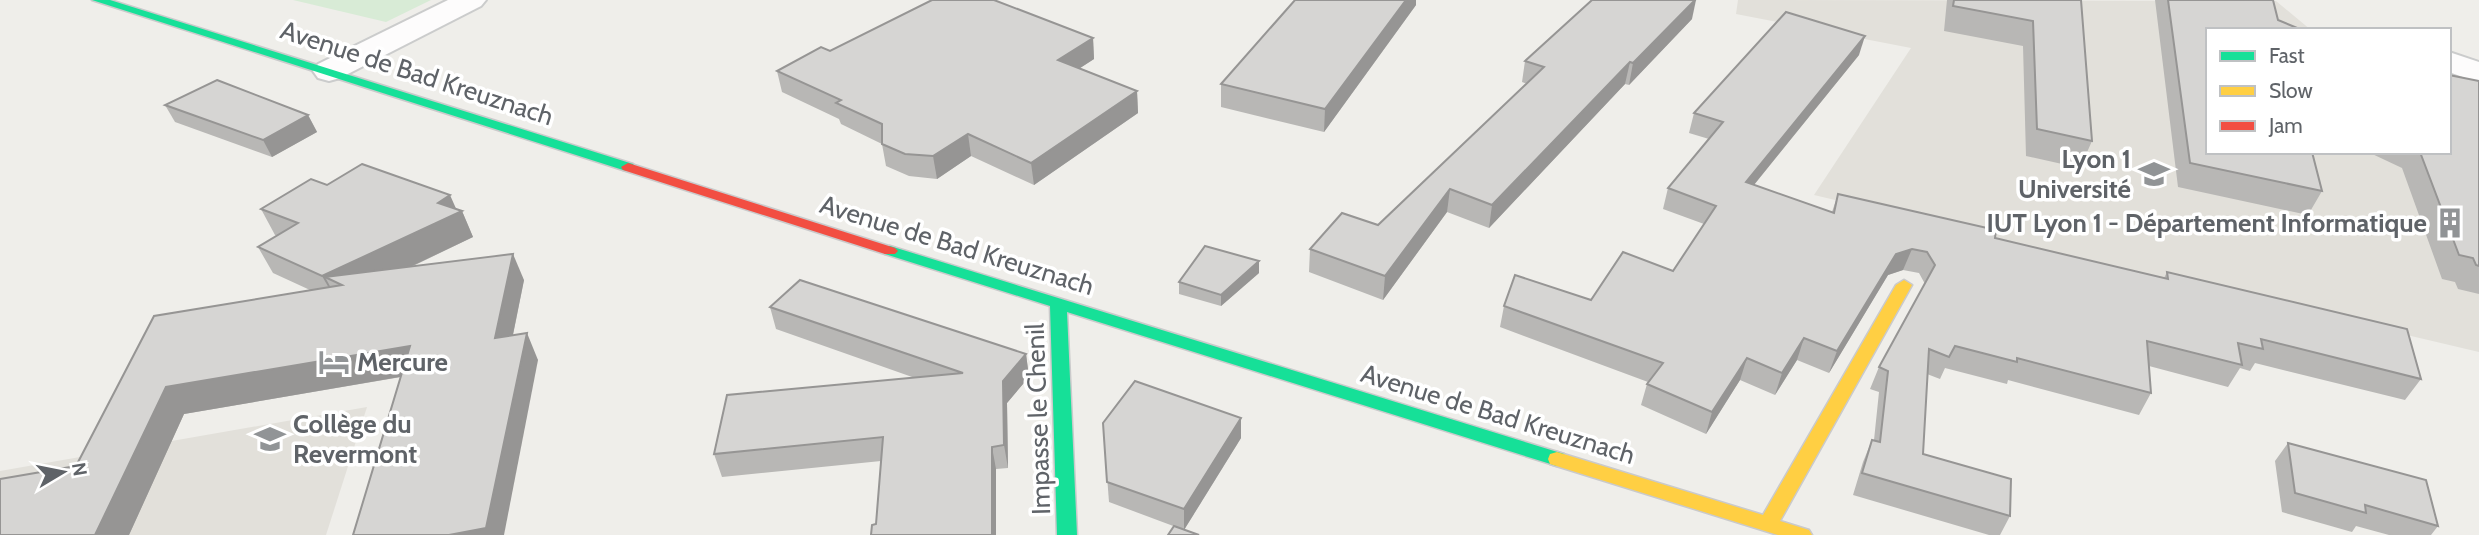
<svg xmlns="http://www.w3.org/2000/svg" width="2479" height="535" font-family="Cabin,sans-serif">
<style>
.education{fill:#e2e0da}
.green{fill:#d8ebd6}
.lines{fill:none;stroke-linecap:round;stroke-linejoin:round}
.street-casing{stroke:#cbcccc;stroke-width:4}
.fast-casing{stroke:#cacacb;stroke-width:3}
.slow-casing{stroke:#cacacb;stroke-width:3}
.jam-casing{stroke:#cacacb;stroke-width:3}
.street{fill:#fdfcfc;fill-rule:evenodd}
.fast{fill:#16e098;fill-rule:evenodd}
.slow{fill:#ffcf43;fill-rule:evenodd}
.jam{fill:#f24e42;fill-rule:evenodd}
.wall{fill:#b8b7b5}
.shaded-wall{fill:#969594}
.building{fill:#d6d5d3;stroke:#969594;stroke-width:2}
.labels{text-anchor:middle;dominant-baseline:central;stroke-width:7;stroke-linejoin:round;paint-order:stroke}
.street-label{font-size:26px;fill:#5f6368;stroke:#fff}
.poi-label{font-size:26px;font-weight:bold;fill:#5f6368;stroke:#fff;text-anchor:end}
</style>
<rect width="100%" height="100%" fill="#efeeea"/>
<g class="education">
<path d="M1738 0 2276 1 2311 30H2208V152H2449L2479 93V352L1814 195 1911 48 1736 14Z"/>
<path d="M367 407 326 535H0V471Z"/>
</g>
<path class="green" d="M293 0H431L386 22Z"/>
<g class="lines">
<g class="street-casing">
<g id="street">
<path d="M448 0H486L481 6 340 78 329 81 318 78 313 71 318 64Z"/>
<path d="M2449 52 2479 62V83L2449 72Z"/>
</g>
</g>
<g class="fast-casing">
<g id="fast">
<path d="M92 0H110L633 164 635 167 628 171 623 170Z"/>
<path d="M890 246 1564 454 1566 459 1564 464 1557 466 1067 312 1077 535H1057L1050 306 885 254 882 251 885 248Z"/>
</g>
</g>
<g class="slow-casing">
<path id="slow" d="M1904 280 1912 285 1780 521 1809 530 1812 535H1778L1550 464 1548 459 1550 454 1557 452 1763 515 1896 285Z"/>
</g>
<g class="jam-casing">
<path id="jam" d="M628 163 895 248 898 251 895 254H885L623 170 621 167Z"/>
</g>
<use href="#street" class="street"/>
<use href="#fast" class="fast"/>
<use href="#slow" class="slow"/>
<use href="#jam" class="jam"/>
</g>
<g class="wall">
<path d="M1295 0H1416V5L1324 132 1221 107V84Z"/>
<path d="M1947 0H2081L2092 141 2080 168 2026 156 2023 46 1944 31Z"/>
<path d="M2155 0H2273L2278 20 2208 30 2322 191 2308 215 2178 187Z"/>
<path d="M1692 19 1629 85 1625 84 1489 228 1447 212 1383 300 1309 272 1310 249 1378 225 1527 84 1522 82 1525 61Z"/>
<path d="M1093 38 1094 59 1080 68 1137 91 1138 113 1034 185 971 156 937 179 909 176 886 166 882 144 841 124 839 119 782 92 777 71Z"/>
<path d="M1859 55 1754 185 1832 212 1838 194 1995 238 2164 278 2167 272 2421 379 2405 400 2255 363 2250 371 2240 368 2228 387 2149 366 2151 393 2139 415 2008 380 2007 384 1945 368 1940 379 1927 374 1923 454 2010 516 2000 535H1989L1853 495 1863 462 1872 440H1874L1879 392 1870 389 1879 367 1925 284 1919 273 1903 270 1888 275 1829 373 1797 360 1775 395 1740 380 1706 434 1641 405 1647 384 1648 382 1500 327 1504 306 1591 300 1673 271 1704 224 1663 209 1668 188 1709 139 1689 133 1694 113Z"/>
<path d="M2479 81V294L2458 289 2455 282 2442 279 2402 168 2368 152H2449Z"/>
<path d="M165 105 308 115 317 132 272 157 175 122Z"/>
<path d="M327 185 462 211 473 237 411 267 524 280 513 335 538 360 401 377 184 414 129 535H0L76 466 310 290 273 273 258 247 277 236 275 235 261 209Z"/>
<path d="M1259 273 1221 306 1179 294V282Z"/>
<path d="M770 307 1026 354 1029 377 1007 403 1008 468 996 469V535H871L876 524 881 461 722 477 714 454 915 378 776 329Z"/>
<path d="M1103 423 1241 438 1184 530 1109 502Z"/>
<path d="M2288 443 2438 526 2431 535H2389L2356 526 2352 532 2282 512 2275 461Z"/>
</g>
<g class="shaded-wall">
<path d="M1406 0H1416V5L1324 132 1325 109Z"/>
<path d="M1695 0H1696L1692 19 1629 85 1633 63Z"/>
<path d="M1865 36 1859 55 1740 202 1746 182Z"/>
<path d="M1093 38 1094 59 1060 81 1058 60Z"/>
<path d="M1630 62 1625 84 1489 228 1492 205Z"/>
<path d="M1137 91 1138 113 1034 185 1031 163Z"/>
<path d="M308 115 317 132 272 157 263 140Z"/>
<path d="M968 134 971 156 937 179 933 156Z"/>
<path d="M1450 189 1447 212 1383 300 1385 276Z"/>
<path d="M450 195 458 213 462 211 473 237 349 296 342 285 325 277 338 301 337 302 322 276Z"/>
<path d="M1912 249 1903 270 1888 275 1829 373 1837 351 1896 254Z"/>
<path d="M513 254 524 280 507 364 495 338Z"/>
<path d="M1259 261V273L1221 306V295Z"/>
<path d="M527 333 538 360 504 535H449Z"/>
<path d="M1804 338 1797 360 1775 395 1782 373Z"/>
<path d="M410 346 423 373 184 414 129 535H95L166 387Z"/>
<path d="M1026 354 1029 377 1007 403 1008 468 1004 445 1003 381Z"/>
<path d="M1747 358 1740 380 1706 434 1712 412Z"/>
<path d="M1241 418V438L1184 530V509Z"/>
<path d="M992 447 996 469V535H992Z"/>
</g>
<g class="building">
<path d="M932 0H994L1093 38 1058 60 1137 91 1031 163 968 134 933 156 905 154 882 144V124L836 103 841 100 777 71 821 47 830 51Z"/>
<path d="M1295 0H1406L1325 109 1221 84Z"/>
<path d="M1592 0H1695L1633 63 1630 62 1492 205 1450 189 1385 276 1310 249 1342 213 1378 225 1544 67 1525 61Z"/>
<path d="M1954 0H2081L2092 141 2037 129 2033 21 1953 6Z"/>
<path d="M2168 0H2273L2278 20 2302 30H2208V152H2312L2322 191 2190 163Z"/>
<path d="M1786 12 1865 36 1746 182 1834 213 1838 194 1996 230 1995 238 2168 279 2167 272 2407 329 2421 379 2261 339 2263 349 2238 343 2242 365 2147 341 2151 393 2017 358V362L1955 346 1949 357 1929 349 1923 454 2011 479 2010 516 1862 473 1872 440 1880 442 1888 371 1879 367 1935 265 1927 252 1912 249 1896 254 1837 351 1804 338 1782 373 1747 358 1712 412 1647 384 1663 363 1504 306 1515 275 1591 300 1623 252 1673 271 1716 206 1668 188 1723 122 1694 113Z"/>
<path d="M2449 75 2479 81V266L2476 265 2473 258 2459 255 2420 152H2449Z"/>
<path d="M217 80 308 115 263 140 165 105Z"/>
<path d="M362 164 450 195 438 203 462 211 322 276 258 247 298 223 261 209 311 179 327 185Z"/>
<path d="M1205 246 1259 261 1221 295 1179 282Z"/>
<path d="M513 254 495 338 527 333 486 528 449 535H353L410 346 166 387 95 535H0V479L76 466 154 316 342 285 325 277Z"/>
<path d="M800 280 1026 354 1003 381 1004 445 992 447V535H871L872 525 876 524 883 437 714 454 727 395 963 373 770 307Z"/>
<path d="M1135 381 1241 418 1184 509 1107 482 1103 423Z"/>
<path d="M2288 443 2426 480 2438 526 2365 505 2366 513 2295 493Z"/>
<path d="M1174 526 1199 535H1168Z"/>
</g>
<defs>
<g id="university-bare" transform="scale(2.415)"><path d="M0-5L7-2L0 1L-7-2ZM-4 1L0 2.5L4 1V4Q0 6-4 4Z" fill="#919496" stroke="#fff" stroke-width="2.5" paint-order="stroke"/></g>
<g id="building-bare" transform="scale(2.415)"><path d="M-4-6H4V6H1V3H-1V6H-4ZM-2.5-4.3h1.7v1.8h-1.7ZM.8-4.3h1.7v1.8H.8ZM-2.5-1h1.7V.8h-1.7ZM.8-1h1.7V.8H.8Z" fill="#919496" stroke="#fff" stroke-width="2.5" paint-order="stroke"/></g>
<g id="hotel-bare" transform="scale(2.415)"><path d="M-6-4.5h1.5V1H6V5H4.5V3h-9V5H-6ZM-4 0a1.8 1.8 0 1 1 3.6 0ZM.5 0V-2.5h3Q6-2.5 6 0Z" fill="#919496" stroke="#fff" stroke-width="2.5" paint-order="stroke"/></g>
<g id="school-bare" transform="scale(2.415)"><path d="M0-5L7-2L0 1L-7-2ZM-4 1L0 2.5L4 1V4Q0 6-4 4Z" fill="#919496" stroke="#fff" stroke-width="2.5" paint-order="stroke"/></g>
</defs>
<g fill-rule="evenodd">
<use href="#university-bare" x="2154" y="174"/>
<use href="#building-bare" x="2450" y="223"/>
<use href="#hotel-bare" x="334" y="362"/>
<use href="#school-bare" x="270" y="439"/>
</g>
<g class="labels">
<g class="street-label">
<text transform="translate(417 73) rotate(18)">Avenue de Bad Kreuznach</text>
<text transform="translate(957 245) rotate(17)">Avenue de Bad Kreuznach</text>
<text transform="translate(1498 414) rotate(17)">Avenue de Bad Kreuznach</text>
<text transform="translate(1038 419) rotate(-92)">Impasse le Chenil</text>
</g>
<g class="poi-label">
<text x="2131" y="159">Lyon 1<tspan x="2131" dy="30">Université</tspan></text>
<text x="2427" y="223">IUT Lyon 1 - Département Informatique</text>
<text x="357" y="362" text-anchor="start">Mercure</text>
<text x="293" y="424" text-anchor="start">Collège du<tspan x="293" dy="30">Revermont</tspan></text>
</g>
</g>
<rect x="2206" y="28" width="245" height="126" fill="#ffffff" stroke="#bfc1c3" stroke-width="2"/>
<rect x="2220" y="51" width="35" height="10" fill="#16e098" stroke="#bfc1c3" stroke-width="2"/>
<text x="2269" y="63" font-size="21" fill="#5f6368">Fast</text>
<rect x="2220" y="86" width="35" height="10" fill="#ffcf43" stroke="#bfc1c3" stroke-width="2"/>
<text x="2269" y="98" font-size="21" fill="#5f6368">Slow</text>
<rect x="2220" y="121" width="35" height="10" fill="#f24e42" stroke="#bfc1c3" stroke-width="2"/>
<text x="2269" y="133" font-size="21" fill="#5f6368">Jam</text>
<g transform="translate(63 472) rotate(80)" stroke="#ffffff" stroke-width="5" paint-order="stroke">
<path d="M0-5L12 26L0 18L-12 26Z" fill="#5f6368"/>
<text y="-10" font-size="19" font-weight="bold" text-anchor="middle" fill="#5f6368">N</text>
</g>
</svg>
